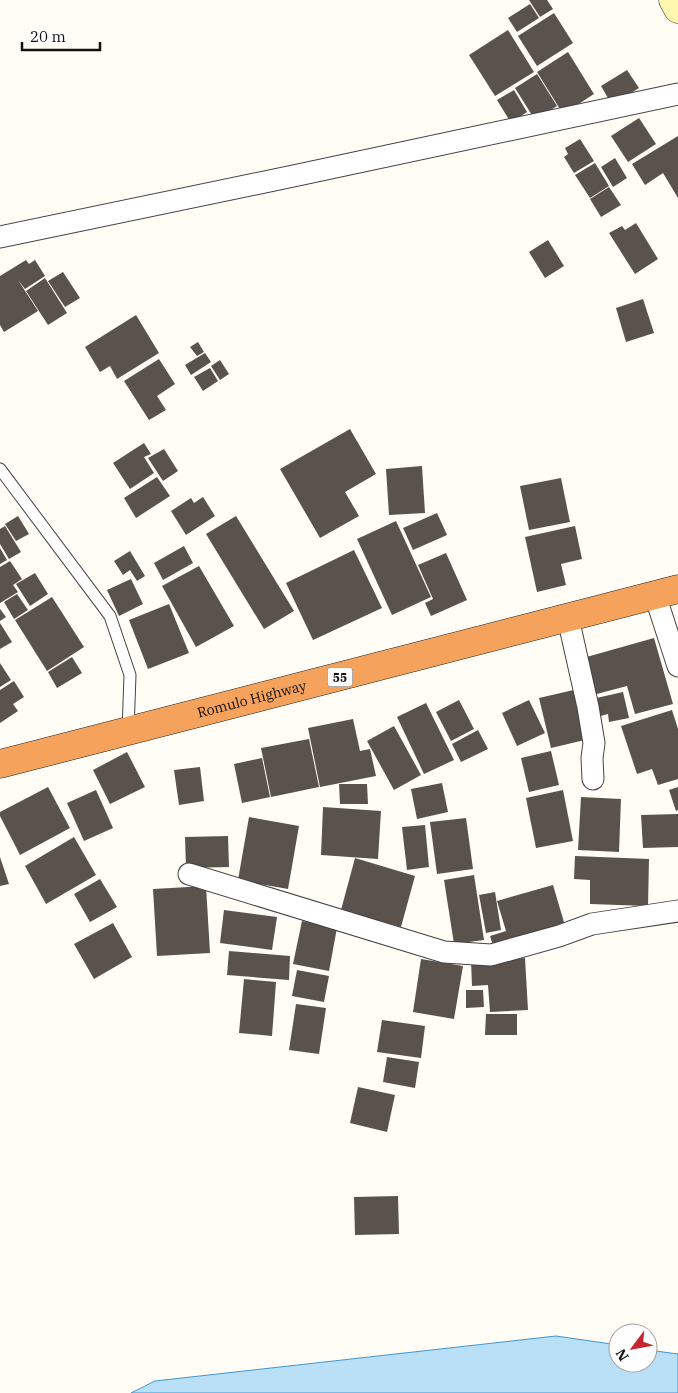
<svg xmlns="http://www.w3.org/2000/svg" width="678" height="1393" font-family="'IBM Plex Serif',serif">
<style>
.water{fill:#b9e0f7;stroke:#3f96cf}
.building{fill:#5a524d}
.lines{fill:none;stroke-linecap:round;stroke-linejoin:round}
.lane-casing{stroke:#444;stroke-width:13}
.street-casing{stroke:#444;stroke-width:23}
.secondary-casing{stroke:#333;stroke-width:29}
.highway-casing{stroke:#222;stroke-width:29}
.lane{stroke:#fff;stroke-width:11}
.street{stroke:#fff;stroke-width:21}
.secondary{stroke:#fff6b0;stroke-width:28}
.highway{stroke:#f5a25d;stroke-width:28}
.labels{text-anchor:middle;dominant-baseline:central;stroke-width:5;stroke-linejoin:round;paint-order:stroke}
.shield{fill:#fff;stroke:#585858;stroke-width:1}
.shield-label{font-size:12px;font-weight:bold;fill:#111}
.street-label{font-size:14px;fill:#111;stroke:#fff}
</style>
<rect width="100%" height="100%" fill="#fffdf5"/>
<path class="water" d="M556 1336 618 1345V1363H648V1350L678 1354V1393H131L155 1381Z"/>
<g class="building">
<path d="M529 0H547L553 9 540 17Z"/>
<path d="M530 4 539 18 517 32 508 18Z"/>
<path d="M554 13 573 43 537 66 518 36Z"/>
<path d="M508 30 534 72 495 96 469 55Z"/>
<path d="M568 52 594 94 563 114 537 72Z"/>
<path d="M627 70 639 88 612 105 601 86Z"/>
<path d="M537 74 557 106 535 120 515 88Z"/>
<path d="M514 90 527 112 511 123 497 100Z"/>
<path d="M639 118 656 144 628 162 611 136Z"/>
<path d="M678 136V198L663 173 645 185 632 164Z"/>
<path d="M580 139 594 161 574 173 564 157 568 154 565 148Z"/>
<path d="M615 158 627 178 613 187 601 167Z"/>
<path d="M595 163 609 186 590 198 575 175Z"/>
<path d="M609 187 621 205 601 217 590 199Z"/>
<path d="M636 223 658 259 635 274 609 233 622 226 625 230Z"/>
<path d="M548 240 564 266 545 278 529 252Z"/>
<path d="M26 260 29 264 35 260 45 276 25 289 18 280 38 311 4 332 0 325V276Z"/>
<path d="M63 272 80 298 65 307 48 281Z"/>
<path d="M45 278 67 313 48 325 26 291Z"/>
<path d="M643 299 654 333 626 342 616 308Z"/>
<path d="M136 315 159 353 117 379 110 366 100 372 85 347Z"/>
<path d="M198 342 204 352 197 356 190 347Z"/>
<path d="M205 353 211 362 191 375 185 365Z"/>
<path d="M159 359 175 384 157 396 166 410 149 420 124 381Z"/>
<path d="M220 360 229 374 220 380 211 366Z"/>
<path d="M210 368 218 381 203 391 194 377Z"/>
<path d="M350 429 376 474 345 492 359 516 320 538 280 469Z"/>
<path d="M144 443 151 454 144 457 154 473 130 489 113 463Z"/>
<path d="M164 449 178 471 163 481 148 458Z"/>
<path d="M422 466 425 513 389 515 386 469Z"/>
<path d="M157 477 170 496 136 518 124 498Z"/>
<path d="M561 478 570 522 529 530 520 486Z"/>
<path d="M203 497 215 516 186 535 171 511 191 498 194 503Z"/>
<path d="M437 513 447 535 413 550 403 528Z"/>
<path d="M18 516 29 534 16 541 5 524Z"/>
<path d="M236 516 294 611 264 629 206 534Z"/>
<path d="M396 521 431 597 392 615 357 539Z"/>
<path d="M5 526 21 552 9 559 0 544V529Z"/>
<path d="M575 526 582 559 561 564 566 585 537 592 525 537Z"/>
<path d="M184 546 193 563 163 580 154 563Z"/>
<path d="M0 548 7 560 0 564Z"/>
<path d="M354 550 382 608 313 640 286 583Z"/>
<path d="M130 551 145 576 137 581 130 570 123 575 114 561Z"/>
<path d="M446 553 467 600 431 616 425 603 433 599 418 565Z"/>
<path d="M10 561 22 579 13 585 18 592 0 603V567Z"/>
<path d="M199 566 234 626 196 647 162 586Z"/>
<path d="M35 573 48 594 30 606 16 584Z"/>
<path d="M131 579 143 604 119 616 107 590Z"/>
<path d="M17 594 28 610 14 619 4 602Z"/>
<path d="M52 597 84 647 47 671 15 620Z"/>
<path d="M169 604 189 653 148 669 129 620Z"/>
<path d="M0 609 6 617 0 621Z"/>
<path d="M0 623 12 642 0 649Z"/>
<path d="M654 638 673 704 635 714 627 686 593 695 583 658Z"/>
<path d="M72 657 82 673 57 688 48 672Z"/>
<path d="M0 663 11 680 0 687Z"/>
<path d="M14 681 24 697 13 704 18 711 0 723V690Z"/>
<path d="M578 689 589 739 551 748 539 698Z"/>
<path d="M623 692 629 718 609 722 608 714 597 717 592 699Z"/>
<path d="M459 700 474 729 451 741 436 712Z"/>
<path d="M529 700 545 733 517 746 502 713Z"/>
<path d="M426 703 454 760 424 774 397 717Z"/>
<path d="M672 710 678 729V779L658 785 652 769 637 774 621 726Z"/>
<path d="M353 719 360 751 370 749 376 776 320 787 308 728Z"/>
<path d="M394 726 421 775 394 790 367 741Z"/>
<path d="M478 730 488 749 461 762 452 744Z"/>
<path d="M309 739 319 787 271 797 261 748Z"/>
<path d="M551 751 559 785 529 792 521 758Z"/>
<path d="M127 752 145 787 110 804 93 770Z"/>
<path d="M262 758 270 797 242 803 234 764Z"/>
<path d="M200 767 204 801 179 805 174 770Z"/>
<path d="M442 783 448 812 417 819 411 789Z"/>
<path d="M339 784H367L368 804H340Z"/>
<path d="M48 787 70 828 20 855 0 816V812Z"/>
<path d="M678 787V810L676 811 669 790Z"/>
<path d="M96 790 113 828 84 841 67 803Z"/>
<path d="M563 790 573 841 536 848 526 798Z"/>
<path d="M581 797 621 799 619 852 578 850Z"/>
<path d="M323 807 381 811 378 859 321 855Z"/>
<path d="M678 814V847L643 848 641 815Z"/>
<path d="M249 817 299 826 288 889 238 880Z"/>
<path d="M466 818 473 869 437 874 430 822Z"/>
<path d="M425 825 429 867 407 870 402 827Z"/>
<path d="M228 836 229 867 186 868 185 837Z"/>
<path d="M74 837 96 875 46 904 25 866Z"/>
<path d="M575 856 649 859 648 906 590 904V880L574 879Z"/>
<path d="M0 857 9 884 0 886Z"/>
<path d="M355 858 415 876 401 927 341 910Z"/>
<path d="M474 875 484 940 454 944 444 880Z"/>
<path d="M100 879 117 907 90 922 74 894Z"/>
<path d="M553 885 566 929 494 949 490 936 506 931 497 901Z"/>
<path d="M206 886 210 953 157 956 153 889Z"/>
<path d="M495 892 501 930 486 933 479 895Z"/>
<path d="M224 910 277 917 272 950 220 943Z"/>
<path d="M302 921 337 928 329 971 293 964Z"/>
<path d="M113 923 132 957 94 979 74 944Z"/>
<path d="M229 951 290 956 289 980 227 975Z"/>
<path d="M525 958 528 1010 490 1012 488 985 472 986 471 961Z"/>
<path d="M421 959 463 966 454 1019 413 1012Z"/>
<path d="M297 970 329 976 324 1002 292 996Z"/>
<path d="M244 979 276 982 272 1036 239 1033Z"/>
<path d="M466 990H483L484 1007 466 1008Z"/>
<path d="M296 1004 326 1008 319 1054 289 1050Z"/>
<path d="M486 1014H517V1035H485Z"/>
<path d="M382 1020 425 1026 421 1058 377 1052Z"/>
<path d="M387 1057 419 1062 415 1088 383 1082Z"/>
<path d="M358 1087 395 1095 387 1132 350 1123Z"/>
<path d="M398 1196 399 1234 355 1235 354 1197Z"/>
</g>
<g class="lines">
<g class="lane-casing">
<path id="lane" d="M0 469 110 616 130 675 128 731"/>
</g>
<g class="street-casing">
<g id="street">
<path d="M0 237 298 175 678 94"/>
<path d="M655 595 678 666"/>
<path d="M568 618 588 707 594 743 592 758 593 779"/>
<path d="M189 874 444 952 491 955 559 936 592 924 678 911"/>
</g>
</g>
<g class="secondary-casing">
<path id="secondary" d="M673 0 678 9"/>
</g>
<g class="highway-casing">
<g id="highway">
<path id="s1" d="M0 764 678 589"/>
</g>
</g>
<use href="#lane" class="lane"/>
<use href="#street" class="street"/>
<use href="#secondary" class="secondary"/>
<use href="#highway" class="highway"/>
</g>
<g class="labels">
<rect class="shield" x="327.5" y="667.5" width="25" height="19" rx="4"/>
<g class="shield-label">
<text x="340" y="677">55</text>
</g>
<g class="street-label">
<text stroke="none"><textPath href="#s1" startOffset="260">Romulo Highway</textPath></text>
</g>
</g>
<g transform="translate(633 1348) rotate(238)"><circle r="24" fill="#ffffff" stroke="#a0a0a0"/>
<path d="M0-4L9 19L0 12L-9 19Z" fill="#c4262e"/>
<text y="-8" font-size="14" font-weight="bold" text-anchor="middle" fill="#111111">N</text>
</g>
<path d="M22 42v8h78v-8" fill="none" stroke="#111111" stroke-width="2.5"/>
<text x="30" y="42" font-size="15" fill="#111111" stroke="#ffffff" stroke-width="4" paint-order="stroke">20 m</text>
</svg>
